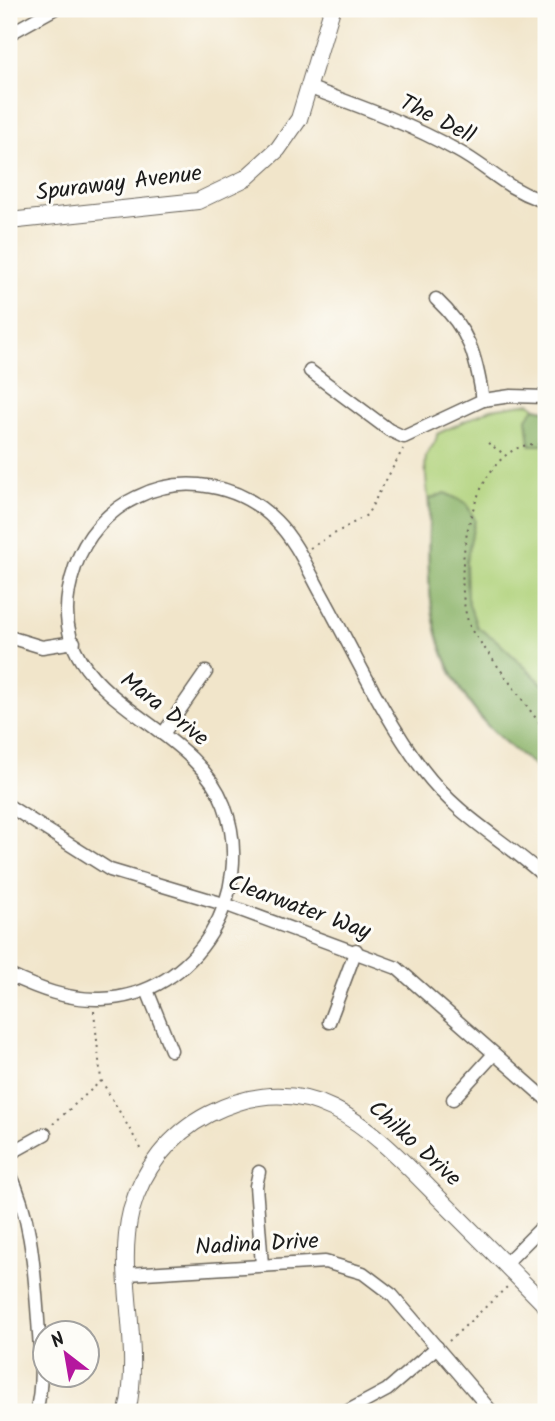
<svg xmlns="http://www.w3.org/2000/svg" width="555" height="1421" font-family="Kalam,sans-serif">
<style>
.green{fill:#afd179;stroke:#66764a;stroke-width:2}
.forest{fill:#8bb369;stroke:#546842;stroke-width:2}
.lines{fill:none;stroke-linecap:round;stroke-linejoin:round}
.minor-casing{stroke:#676259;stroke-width:15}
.tertiary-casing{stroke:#676259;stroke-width:18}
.path{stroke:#676259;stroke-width:2;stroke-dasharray:2 5;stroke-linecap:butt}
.minor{stroke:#fff;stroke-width:12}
.tertiary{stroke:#fff;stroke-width:16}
.labels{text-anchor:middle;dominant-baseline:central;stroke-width:6;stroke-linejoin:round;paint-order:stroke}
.street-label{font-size:23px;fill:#1c1c1c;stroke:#fdfcf7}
</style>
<rect width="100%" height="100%" fill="#fdfcf7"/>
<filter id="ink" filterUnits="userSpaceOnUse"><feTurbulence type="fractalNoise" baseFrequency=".0143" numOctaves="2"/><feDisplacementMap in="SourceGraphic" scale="14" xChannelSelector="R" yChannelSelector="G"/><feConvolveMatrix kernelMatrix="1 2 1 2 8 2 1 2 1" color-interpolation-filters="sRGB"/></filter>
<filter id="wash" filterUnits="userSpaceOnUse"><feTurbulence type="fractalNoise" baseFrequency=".00686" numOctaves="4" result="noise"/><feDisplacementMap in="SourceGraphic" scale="28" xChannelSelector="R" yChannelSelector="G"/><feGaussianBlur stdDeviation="1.57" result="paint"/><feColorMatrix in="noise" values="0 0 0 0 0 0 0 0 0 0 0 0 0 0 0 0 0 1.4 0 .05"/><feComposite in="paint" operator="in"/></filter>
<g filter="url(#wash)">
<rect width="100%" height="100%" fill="#f1e5ca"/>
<path class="green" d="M530 403 536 408 546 410V775C524 756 496 738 478 715 428 652 427 593 429 516 430 502 423 469 426 457 429 448 437 444 437 434L491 409Z"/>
<g class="forest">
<path d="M535 408 546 410V445H530L527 418Z"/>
<path d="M445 493 466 503 475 520 466 562 467 598 477 627 495 639 546 687V775C523 756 496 738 478 714 424 645 427 582 430 499Z"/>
</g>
</g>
<g filter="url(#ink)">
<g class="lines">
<g class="minor-casing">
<g id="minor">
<path d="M9 34 54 9"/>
<path d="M310 88C359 106 410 124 456 150 488 167 503 187 540 200"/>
<path d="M436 299C470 331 476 356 483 400"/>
<path d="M310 371 389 430 404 437 483 400 511 396 546 397"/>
<path d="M9 637 42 647 74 642"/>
<path d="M163 734 206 672"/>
<path d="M9 806 110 870 227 905 397 968 546 1099"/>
<path d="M9 975C39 989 67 1000 101 999 197 996 257 892 224 805 189 712 29 700 75 567 85 537 107 511 137 497 183 474 240 484 276 521 295 540 307 567 320 591 353 650 382 715 423 770 461 820 503 838 546 878"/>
<path d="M147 990 171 1050"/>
<path d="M329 1022 356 950"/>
<path d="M453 1099 494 1054"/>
<path d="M9 1154 45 1134"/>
<path d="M9 1171C32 1219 34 1268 38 1320 40 1351 44 1382 36 1412"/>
<path d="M259 1172 256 1186 262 1265"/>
<path d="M505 1264 546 1223"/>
<path d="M128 1274 325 1262 363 1273 392 1295 492 1412"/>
<path d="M346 1412 387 1390 437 1347"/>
</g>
</g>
<g class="tertiary-casing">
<g id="tertiary">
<path d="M9 221 198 201 246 178 278 149 299 119 332 9"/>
<path d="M127 1412C143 1345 115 1275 131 1211 142 1170 170 1134 209 1114 313 1061 374 1132 441 1200 476 1235 511 1270 546 1306"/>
</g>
</g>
<g class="path">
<path d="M488 443 504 454"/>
<path d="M546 445C471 431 447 582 472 631L546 732"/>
<path d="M310 548 367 515 403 449"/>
<path d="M94 1011 101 1080 143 1152"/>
<path d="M53 1124 101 1081"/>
<path d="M449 1341 507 1287"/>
</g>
<use href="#minor" class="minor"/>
<use href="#tertiary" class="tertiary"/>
</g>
</g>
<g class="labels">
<g class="street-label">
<text transform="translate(437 120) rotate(27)">The Dell</text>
<text transform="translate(119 184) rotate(-7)">Spuraway Avenue</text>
<text transform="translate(164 710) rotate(38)">Mara Drive</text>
<text transform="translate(299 908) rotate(20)">Clearwater Way</text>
<text transform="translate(414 1144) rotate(42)">Chilko Drive</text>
<text transform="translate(257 1245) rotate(-3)">Nadina Drive</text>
</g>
</g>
<rect width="555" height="1421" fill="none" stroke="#fdfcf7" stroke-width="35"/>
<g transform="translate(66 1354) rotate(329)"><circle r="33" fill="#fdfcf7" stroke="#a3a29f" stroke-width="2"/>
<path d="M0-5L12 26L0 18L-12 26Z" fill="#b5179e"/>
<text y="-10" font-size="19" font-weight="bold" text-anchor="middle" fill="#1c1c1c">N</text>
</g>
</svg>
